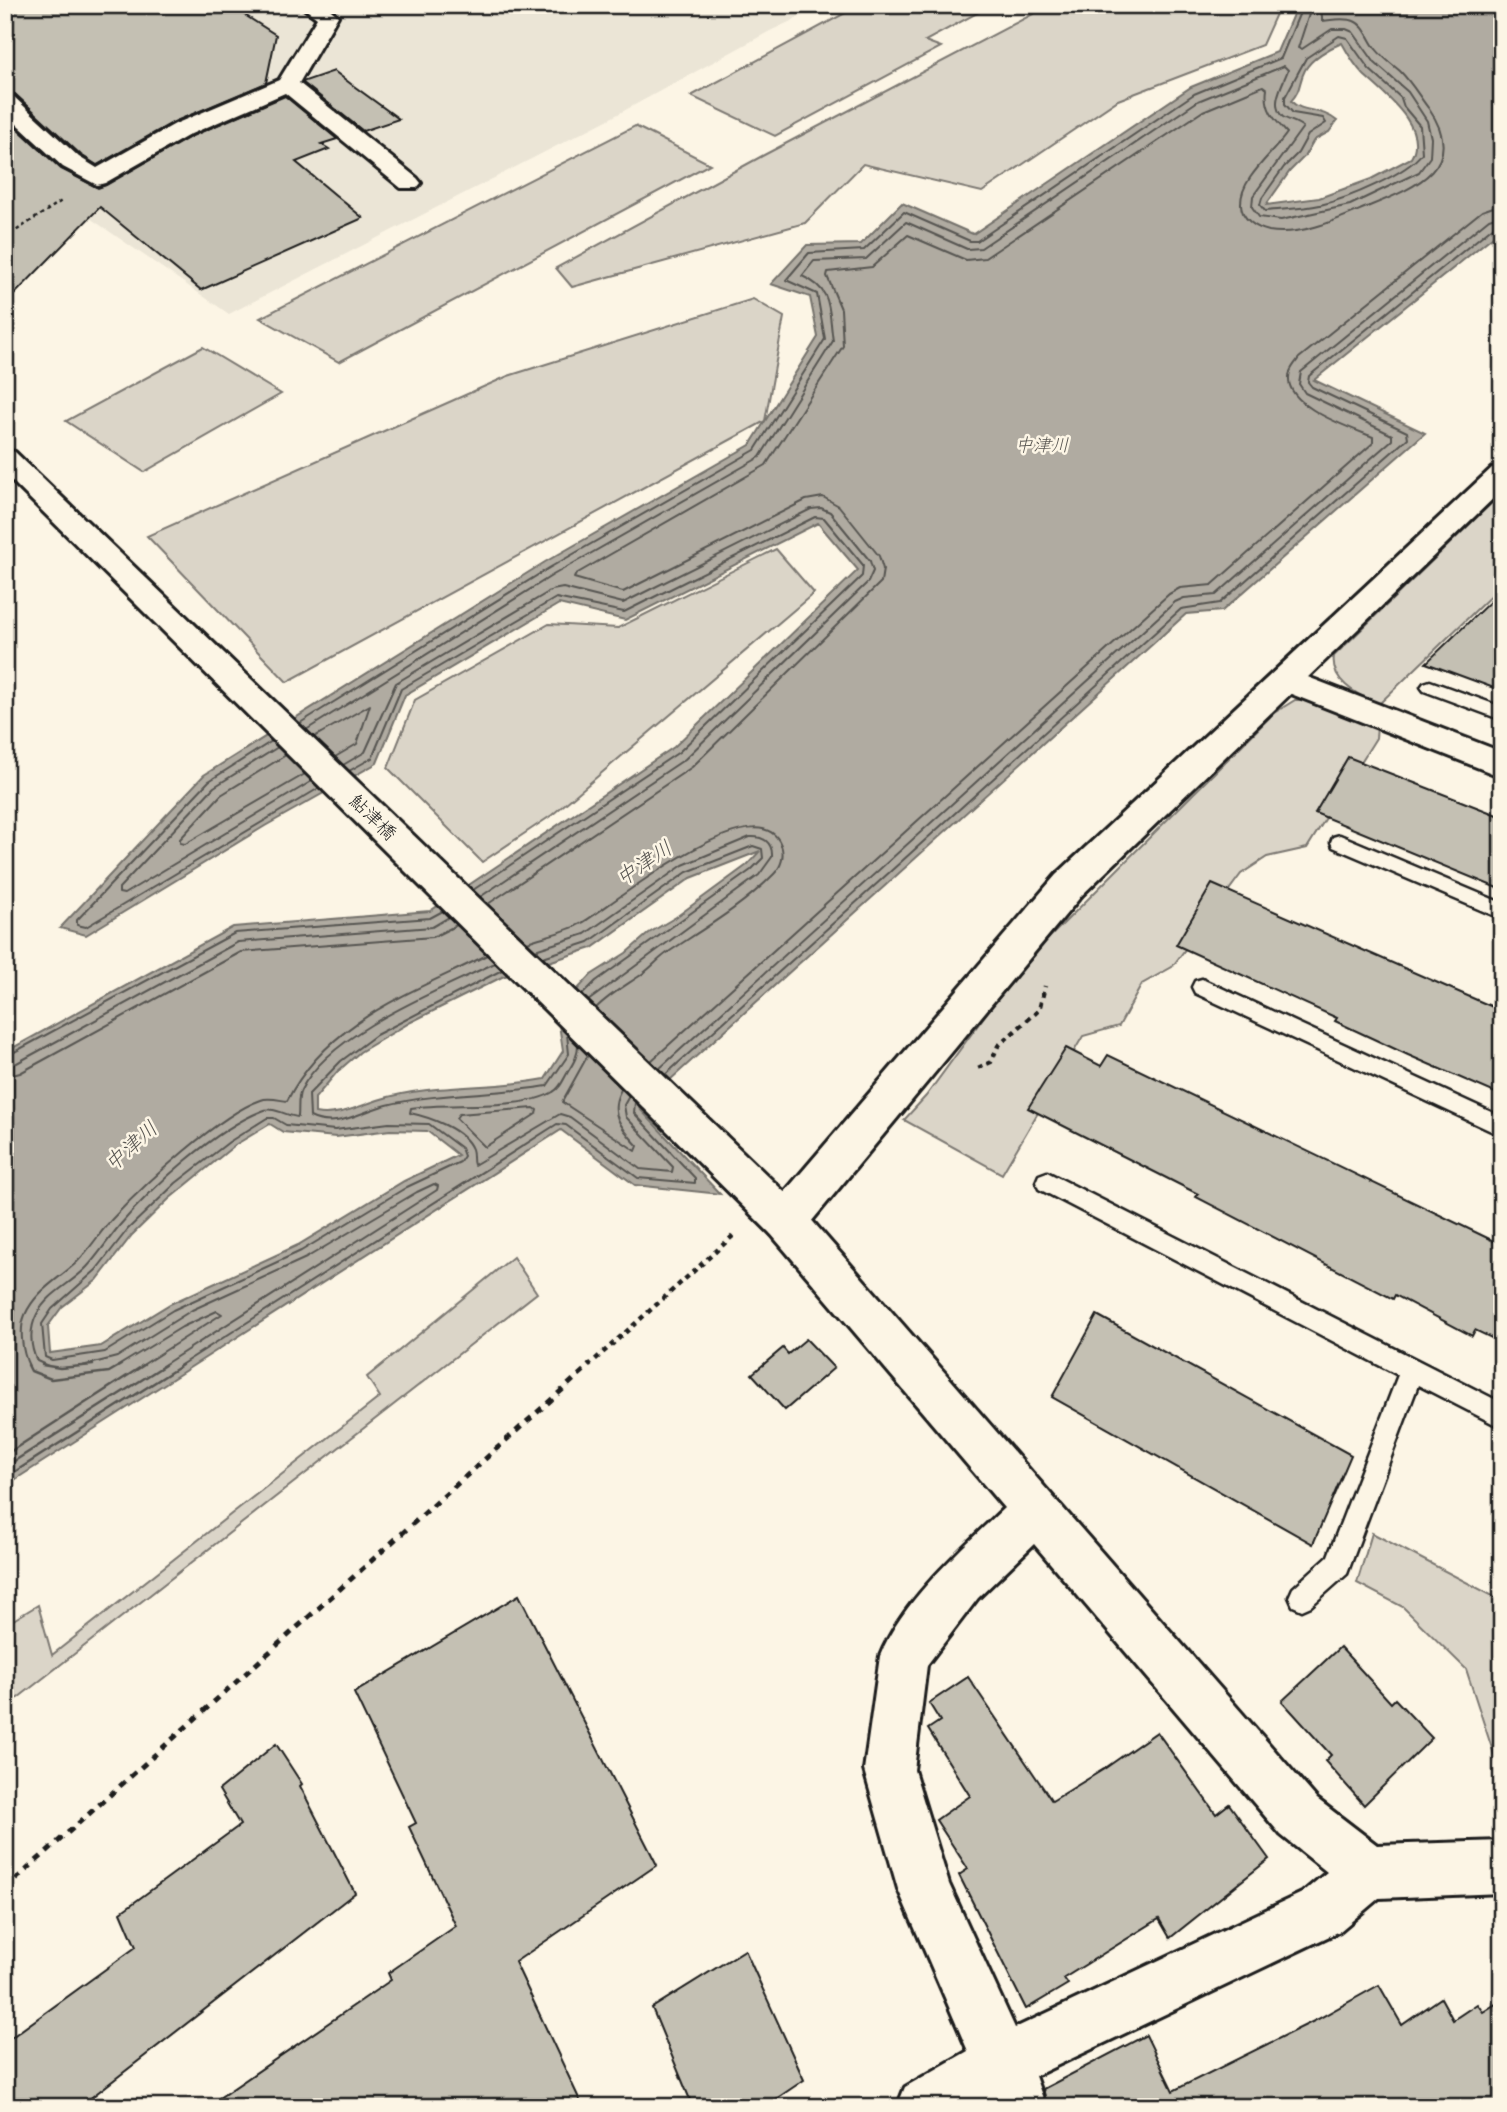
<svg xmlns="http://www.w3.org/2000/svg" width="1507" height="2112" font-family="'Shantell Sans','Klee One',sans-serif">
<style>
.built{fill:#ebe5d6}
.green{fill:#dbd5c8;stroke:#7c7872;stroke-width:2}
.water{fill:#b0aba1;stroke:#75726c;stroke-width:2;fill-rule:evenodd}
.lines{fill:none;stroke-linecap:round;stroke-linejoin:round}
.shore-far1{stroke:#575551;stroke-width:2}
.shore{stroke:#575551;stroke-width:2.5}
.building{fill:#c4c0b3;stroke:#1c1c1c;stroke-width:2}
.lane-casing{stroke:#1c1c1c;stroke-width:5}
.street-casing{stroke:#1c1c1c;stroke-width:6}
.secondary-casing{stroke:#1c1c1c;stroke-width:6}
.path-far2{stroke:#1c1c1c;stroke-width:2.5;stroke-dasharray:3.5 3.5;stroke-linecap:butt}
.path-far1{stroke:#1c1c1c;stroke-width:4.5;stroke-dasharray:5 5;stroke-linecap:butt}
.path{stroke:#1c1c1c;stroke-width:5;stroke-dasharray:7 7;stroke-linecap:butt}
.lane{fill:#fcf5e5;fill-rule:evenodd}
.street{fill:#fcf5e5;fill-rule:evenodd}
.secondary{fill:#fcf5e5;fill-rule:evenodd}
.labels{text-anchor:middle;dominant-baseline:central;stroke-width:5;stroke-linejoin:round;paint-order:stroke}
.far-water-label{font-size:18px;font-style:italic;fill:#575551;stroke:#fcf5e5}
.street-label{font-size:19px;fill:#1c1c1c;stroke:#fcf5e5}
.water-label{font-size:21px;font-style:italic;fill:#575551;stroke:#fcf5e5}
</style>
<rect width="100%" height="100%" fill="#fcf5e5"/>
<filter id="ink" filterUnits="userSpaceOnUse"><feTurbulence type="fractalNoise" baseFrequency=".0143" numOctaves="2"/><feDisplacementMap in="SourceGraphic" scale="14" xChannelSelector="R" yChannelSelector="G"/><feConvolveMatrix kernelMatrix="1 2 1 2 8 2 1 2 1" color-interpolation-filters="sRGB"/></filter>
<g filter="url(#ink)">
<path class="built" d="M5 5H825L770 31 607 120 229 314 74 207 75 196 109 176 105 159 84 154 5 86Z"/>
<g class="green">
<path d="M860 5H960L979 12 925 41 941 47 775 136 691 96Z"/>
<path d="M1050 5H1280L1262 45 1118 100 982 192 863 164 805 223 572 287 556 268 764 155Z"/>
<path d="M635 126 710 164 339 362 260 318Z"/>
<path d="M753 299 784 317 765 421 287 682 147 536 508 376Z"/>
<path d="M203 347 281 394 144 472 66 421Z"/>
<path d="M1502 493V585L1378 705C1359 695 1330 682 1334 656Z"/>
<path d="M776 549 814 593 552 815 482 862 388 768 415 700 549 624 618 628Z"/>
<path d="M1295 700H1322L1377 727 1376 738 1307 848 1267 857 1241 874 1172 967 1142 984 1119 1026 1083 1036 1002 1174 904 1120 926 1096 1021 966 1274 713Z"/>
<path d="M513 1257 537 1293 5 1708V1625L38 1605 52 1655 380 1397 367 1377Z"/>
<path d="M1372 1533 1493 1596 1502 1607V1779L1466 1669 1403 1607 1357 1583Z"/>
</g>
<path class="water" d="M1297 5H1502V229L1314 380 1425 433 1222 611 1186 614 639 1108 720 1194 635 1185 561 1130 5 1486V1052L233 927 430 911 674 747 858 570 818 523 625 620 559 604 405 695 377 763 265 826 86 935 60 928 204 775 545 562 750 445 818 337 810 297 771 284 807 245 861 244 902 203 973 234 1191 87 1277 52ZM1342 43C1348 54 1355 66 1364 75 1384 94 1429 127 1411 158L1371 179 1319 198 1266 205 1290 171 1304 157 1314 140 1329 132 1337 121C1321 107 1301 113 1291 101 1302 89 1298 83 1305 70 1312 58 1329 48 1342 43ZM760 851 747 865 676 917 649 933 626 953 591 975 557 1011 563 1051 545 1079C490 1090 432 1083 378 1100 357 1107 337 1117 315 1113V1098L337 1072 360 1052 411 1022 502 977 592 948 691 878ZM270 1124 283 1132 336 1137 390 1130 427 1131 458 1155 404 1181 298 1245 170 1304 101 1346 50 1353 48 1326 62 1307 97 1280 132 1235 169 1199 235 1145Z"/>
<g class="lines">
<g class="shore-far1">
<path d="M1339 36 1347 38 1369 69 1401 98 1404 107 1420 126 1422 153C1407 174 1347 199 1320 205 1302 209 1283 209 1265 211L1260 205 1262 198 1284 167 1298 153 1308 135 1326 123 1323 118 1293 113 1285 104V97L1306 58Z"/>
<path d="M300 723 549 568 755 450 825 339 817 294 786 280 809 253 864 250 904 212 970 241H977L1194 94 1281 58 1303 5"/>
<path d="M306 730 553 575 760 457 833 341C828 309 834 290 802 276L814 261 866 259 906 222 967 249 981 248 1198 101 1284 66 1288 70C1283 84 1269 105 1283 117 1290 121 1297 122 1303 127L1253 196 1252 207 1259 217 1281 220 1350 205 1419 172 1430 157 1431 138 1427 121 1408 92 1375 63 1353 32 1346 29H1332L1302 49 1298 48 1312 5"/>
<path d="M314 737 370 705 357 744 335 757"/>
<path d="M272 741 209 781 77 920V925L86 927 319 788"/>
<path d="M278 747 214 787 119 888V893L124 894 312 781"/>
<path d="M286 755 221 795 180 839V843L185 844 305 774"/>
<path d="M343 765 365 752 396 683 552 590 563 588 623 603 811 509 821 508 830 512 870 561 873 571 868 582 685 759 480 897"/>
<path d="M349 771 372 758 401 689 556 598 624 612 815 517 824 518 863 565 862 576 679 752 473 890"/>
<path d="M488 904 692 767 881 582 883 569 879 556 839 506 823 497 806 500 623 592 574 578 576 574 766 465 843 346 841 309 827 276 828 272 872 267 908 235 966 260 985 258 1203 111 1263 86 1267 89C1264 109 1274 119 1287 133 1274 153 1240 178 1241 204 1241 219 1256 228 1269 231 1300 236 1334 221 1362 209 1408 190 1471 170 1429 109 1419 96 1412 83 1400 71 1392 64 1383 58 1376 49 1369 41 1365 25 1354 21 1344 17 1332 20 1322 21V5"/>
<path d="M527 942C545 936 566 932 582 923 612 905 758 785 781 845 785 856 781 867 774 874 743 906 703 929 667 953 657 960 649 970 638 977 623 987 609 995 596 1008"/>
<path d="M535 950 585 934 683 865 750 837C763 836 773 842 772 857L759 875 588 1001"/>
<path d="M543 957 589 942 687 872 753 846 762 849 763 858 751 870 596 981 582 995"/>
<path d="M502 970 376 1035 341 1061 309 1094 310 1117C337 1130 361 1111 387 1105 439 1092 494 1095 547 1086L569 1054 567 1034"/>
<path d="M578 1045C578 1055 574 1062 569 1070 564 1078 561 1088 553 1092 521 1111 450 1102 411 1108L410 1113C429 1117 464 1129 472 1149 474 1154 472 1160 474 1165L560 1114 570 1117 640 1169 672 1172 673 1167 626 1117 624 1105 629 1096"/>
<path d="M588 1055 562 1102 636 1151 638 1146C621 1128 607 1112 622 1088"/>
<path d="M5 1057 235 933 430 918 443 911"/>
<path d="M651 1061 1169 594 1180 588 1212 585 1373 443V437C1351 428 1279 405 1290 372 1291 368 1296 362 1299 358L1482 211 1502 204"/>
<path d="M5 1066 15 1064 238 942 432 927 449 917"/>
<path d="M659 1069 1175 602 1184 598 1216 595 1392 440V435L1305 393 1299 384 1301 372 1489 219 1502 215"/>
<path d="M665 1075 1181 609 1220 603 1408 438 1407 432 1312 387 1308 382 1309 376 1494 226 1502 224"/>
<path d="M5 1077 20 1073 241 952 433 937 457 925"/>
<path d="M534 1108 537 1110 536 1114 485 1147 456 1118 459 1114Z"/>
<path d="M267 1118H274L286 1125 335 1130 389 1123 429 1124 461 1148 464 1156 460 1162 407 1187 301 1251 173 1310 105 1352 52 1360 45 1357 42 1324 52 1309 96 1270 128 1229 176 1183 229 1142Z"/>
<path d="M29 1366C22 1352 19 1329 25 1315 36 1290 59 1279 77 1262 91 1248 101 1230 115 1216 145 1184 220 1114 261 1100 268 1097 279 1100 287 1101 327 1021 411 993 487 955"/>
<path d="M48 1366 37 1361C30 1347 29 1329 37 1314 48 1293 71 1284 87 1267 99 1254 109 1238 120 1225 152 1187 216 1129 262 1111 274 1106 286 1116 298 1117 299 1108 297 1098 301 1090 329 1033 439 990 495 963"/>
<path d="M82 1366 117 1357 192 1310 306 1258 417 1192 434 1184 438 1186 437 1190 162 1366"/>
<path d="M118 1366 182 1327 217 1311 222 1314 141 1366"/>
<path d="M179 1366 557 1124 566 1125 638 1178 695 1183V1178L634 1113 635 1102"/>
</g>
<g class="shore">
<path d="M28 1365 31 1371 51 1379 109 1372 121 1365"/>
<path d="M42 1365 60 1368 93 1365"/>
<path d="M5 1455 144 1365"/>
<path d="M5 1467 165 1365"/>
<path d="M5 1478 182 1365"/>
</g>
</g>
<g class="building">
<path d="M5 5H229L276 35 266 83 174 122 97 165 81 155 15 94 5 92Z"/>
<path d="M334 71 351 84 399 119 363 131 302 82Z"/>
<path d="M285 96 337 139 321 144 329 149 296 162 363 218 201 290 100 207 5 304V117L61 169 98 188 106 185 192 136Z"/>
<path d="M1502 590V691L1426 663Z"/>
<path d="M1348 757 1502 817V890L1315 813Z"/>
<path d="M1212 884 1502 1011V1096L1408 1055 1335 1021 1337 1018 1176 945Z"/>
<path d="M1066 1048 1101 1066 1108 1055 1502 1245V1343L1475 1330 1472 1336 1395 1295 1393 1299 1196 1197 1198 1194 1028 1108Z"/>
<path d="M1097 1315 1351 1455 1313 1544 1052 1397Z"/>
<path d="M806 1339 834 1368 785 1410 752 1374 783 1348 788 1354Z"/>
<path d="M519 1595 657 1865 515 1962 583 2107H206L391 1980 388 1973 456 1926 409 1827 416 1823 354 1693Z"/>
<path d="M1340 1647 1391 1703 1395 1699 1432 1738 1364 1805 1325 1761 1331 1755 1282 1701Z"/>
<path d="M968 1677 1052 1801 1104 1769 1157 1732 1216 1814 1229 1804 1269 1859 1170 1938 1159 1919 1064 1978 1068 1984 1026 2009 959 1875 968 1869 936 1820 970 1796 928 1729 940 1721 929 1703Z"/>
<path d="M276 1744 302 1784 300 1786 355 1893 79 2107H5V2042L136 1947 121 1912 240 1825 219 1790Z"/>
<path d="M745 1950 804 2080 764 2107H693L652 2008Z"/>
<path d="M1379 1985 1402 2025 1441 1998 1453 2020 1477 2004 1483 2012 1502 2000V2107H1048L1043 2089 1146 2035 1173 2091 1318 2019Z"/>
</g>
<g class="lines">
<g class="lane-casing">
<g id="lane">
<path d="M1430 681 1502 707V720L1424 691 1421 687 1424 683Z"/>
<path d="M1340 835 1502 903V919L1333 847 1331 842 1333 837Z"/>
<path d="M1202 979 1502 1117V1136L1195 993 1192 987 1195 981Z"/>
<path d="M1047 1172 1502 1403V1428L1418 1385 1347 1574 1311 1606 1302 1610 1293 1606 1289 1597 1293 1588 1328 1556 1398 1375 1039 1189 1036 1182 1039 1175Z"/>
</g>
</g>
<g class="street-casing">
<g id="street">
<path d="M300 5H325L338 16 299 83 417 178 421 183 417 188H401L285 93 191 134 105 183 97 185 63 167 5 113V94L13 96 79 157 97 168 175 124 279 80 317 18Z"/>
<path d="M5 450 15 452 801 1208 1317 1799 1377 1845 1502 1841V1893L1379 1898 1340 1931 1035 2076 1046 2107H990L988 2102 980 2107H897L905 2087 968 2051 898 1889 864 1770 880 1656C902 1601 961 1549 1004 1508L771 1234 5 474ZM1034 1544 1281 1835 1327 1872 1302 1893 1015 2028 949 1884 914 1770 927 1665 978 1598Z"/>
<path d="M1287 669 1502 752V777L1276 688 1271 680 1276 672Z"/>
</g>
</g>
<g class="secondary-casing">
<path id="secondary" d="M1502 465V490L1082 895 801 1234 786 1239 771 1234 765 1221 771 1208 1056 875 1492 468Z"/>
</g>
<path class="path-far2" d="M5 238 63 200"/>
<g class="path-far1">
<path d="M978 1068 991 1062 998 1046 1039 1010 1045 986"/>
<path d="M588 1366 734 1235"/>
</g>
<path class="path" d="M5 1889 590 1365"/>
<use href="#lane" class="lane"/>
<use href="#street" class="street"/>
<use href="#secondary" class="secondary"/>
</g>
</g>
<g class="labels">
<g class="far-water-label">
<text x="1042" y="445">中津川</text>
</g>
<g class="street-label">
<text transform="translate(373 817) rotate(44)">鮎津橋</text>
</g>
<g class="water-label">
<text transform="translate(644 863) rotate(-34)">中津川</text>
<text transform="translate(131 1146) rotate(-42)">中津川</text>
</g>
</g>
<rect width="1507" height="2112" fill="none" stroke="#fcf5e5" stroke-width="28"/>
<rect x="14" y="14" width="1479" height="2084" fill="none" stroke="#1c1c1c" stroke-width="2.5" filter="url(#ink)"/>
</svg>
